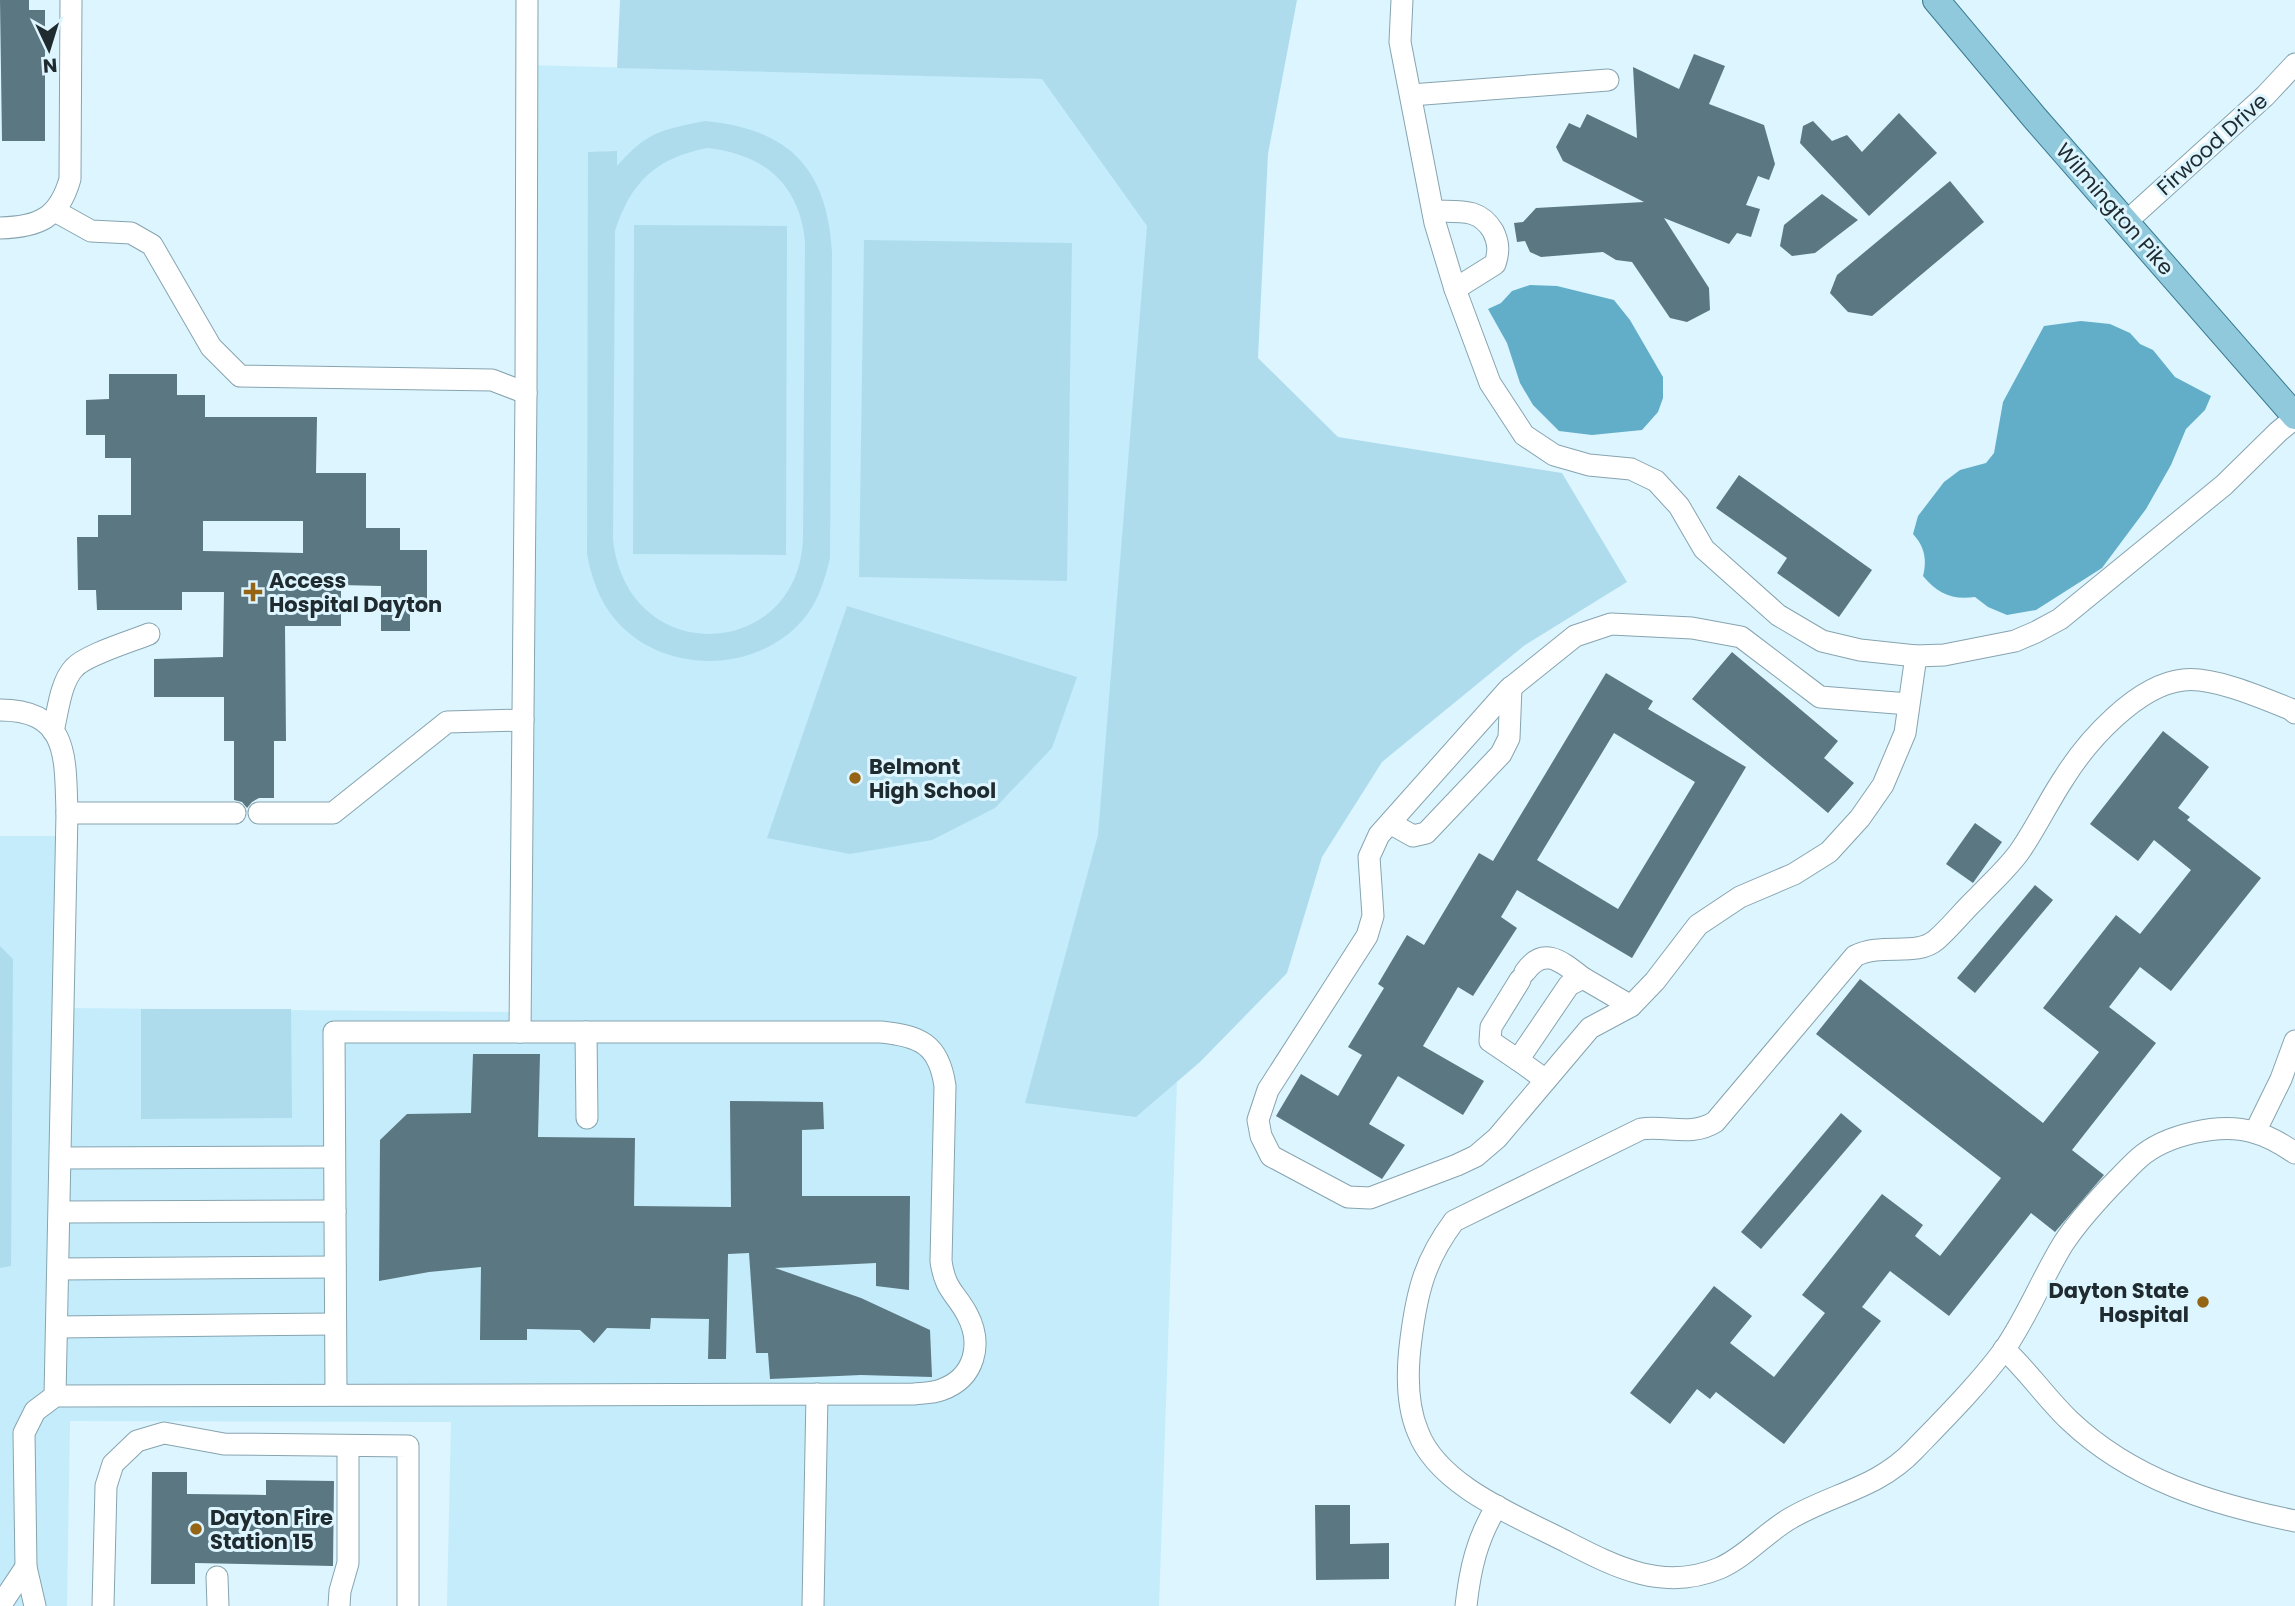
<svg xmlns="http://www.w3.org/2000/svg" width="2295" height="1606" font-family="Poppins,sans-serif">
<style>
.built{fill:#c4ecfb}
.green{fill:#afdced;fill-rule:evenodd}
.water{fill:#62aec9}
.building{fill:#5b7782;fill-rule:evenodd}
.lines{fill:none;stroke-linecap:round;stroke-linejoin:round}
.minor-casing{stroke:#86a4af;stroke-width:23}
.major-casing{stroke:#397a90;stroke-width:28}
.minor{stroke:#fff;stroke-width:21}
.major{stroke:#91c9dc;stroke-width:26}
.poi-dot{fill:#956415;stroke:#ddf5ff;stroke-width:2.5}
.labels{text-anchor:middle;dominant-baseline:central;stroke-width:6;stroke-linejoin:round;paint-order:stroke}
.street-label{font-size:21px;fill:#202b30;stroke:#ddf5ff}
.poi-label{font-size:21px;font-weight:bold;fill:#202b30;stroke:#ddf5ff;text-anchor:start}
</style>
<rect width="100%" height="100%" fill="#ddf5ff"/>
<path class="built" d="M528 65 1042 79 1211 90 1159 1606H447L451 1422 70 1421 67 1606H0V836H66L64 1008 520 1012Z"/>
<g class="green">
<path d="M620 0H1297L1268 154 1258 358 1338 437 1562 473 1627 582 1525 645 1382 762 1322 857 1287 973 1200 1062 1136 1117 1025 1103 1098 835 1147 226 1042 79 617 68Z"/>
<path d="M705 121C789 129 827 168 832 252L830 558C825 579 819 599 806 616 760 675 661 676 614 618 599 600 591 576 587 554L588 152 617 151V166C648 131 661 130 705 121ZM707 148C763 154 799 183 805 241L803 538C799 661 628 670 613 540L615 231C631 181 657 158 707 148Z"/>
<path d="M634 225 787 226 786 555 633 554Z"/>
<path d="M864 240 1072 243 1067 581 859 577Z"/>
<path d="M847 606 1077 677 1052 748 995 808 932 840 850 854 767 838Z"/>
<path d="M0 946 13 959 11 1266 0 1268Z"/>
<path d="M141 1009H291L292 1118 141 1119Z"/>
</g>
<g class="water">
<path d="M1530 285 1557 286 1614 300 1630 320 1663 377V398L1658 412 1642 430 1592 435 1559 431 1533 405 1520 383 1507 343 1488 309 1501 303 1512 291Z"/>
<path d="M2081 321 2110 324 2130 333 2140 344 2153 350 2175 377 2211 396 2205 410 2186 429 2171 465 2146 509 2102 568 2036 610 2007 615 1988 607 1975 597C1952 600 1938 594 1923 576 1927 560 1925 547 1913 534L1918 516 1944 482 1960 470 1986 463 1994 453 2003 402 2044 326Z"/>
</g>
<g class="building">
<path d="M0 0H29V10H45V141H2Z"/>
<path d="M1694 54 1725 66 1709 104 1764 125 1775 164 1769 180 1758 176 1746 205 1760 209 1751 237 1737 233 1729 244 1664 218 1709 288 1710 310 1687 322 1670 318 1632 262 1616 260 1603 252 1541 257 1530 252 1525 241 1517 242 1514 223 1523 222 1536 208 1644 202 1563 161 1556 147 1569 123 1580 128 1587 114 1637 138 1633 67 1679 89Z"/>
<path d="M1899 113 1937 153 1869 216 1800 143 1803 126 1813 121 1832 141 1847 135 1862 152Z"/>
<path d="M1950 181 1984 222 1872 316 1848 312 1830 293 1837 275Z"/>
<path d="M1822 194 1858 220 1815 253 1792 256 1780 246 1784 225Z"/>
<path d="M109 374H177V395H205V417H317L316 473H366V528H400V550H427V606H410V631H381V586L341 585V626H285L286 741H274V798H259L252 802 247 808 242 802 234 800V741H224V697H154V659L223 657 224 592H182V610H97L96 590H78L77 537H98V515H131V458H105V435H86V400L109 399ZM203 521H303V553L203 551Z"/>
<path d="M1739 475 1872 570 1839 617 1777 573 1787 558 1716 508Z"/>
<path d="M1732 652 1838 741 1824 758 1854 783 1828 813 1692 699Z"/>
<path d="M1606 673 1653 701 1648 709 1746 767 1632 958 1517 890 1501 917 1517 928 1473 996 1458 987 1423 1046 1484 1081 1463 1115 1398 1076 1369 1124 1405 1145 1382 1179 1276 1116 1301 1074 1338 1096 1362 1055 1348 1047 1384 988 1378 984 1407 935 1424 945 1479 853 1493 861ZM1614 733 1695 782 1618 909 1537 860Z"/>
<path d="M2163 731 2209 767 2178 808 2190 817 2187 820 2261 878 2171 991 2140 967 2109 1007 2156 1043 2072 1150 2104 1175 2055 1232 2031 1213 1949 1316 1890 1271 1862 1307 1881 1321 1784 1444 1716 1392 1710 1399 1697 1389 1670 1424 1630 1393 1714 1286 1752 1316 1730 1343 1774 1377 1825 1313 1802 1295 1882 1194 1923 1225 1915 1236 1940 1256 2001 1178 1816 1034 1860 979 2043 1123 2099 1052 2043 1008 2116 915 2140 934 2191 870 2154 840 2138 861 2090 824Z"/>
<path d="M1975 823 2002 842 1973 883 1946 864Z"/>
<path d="M2035 885 2053 900 1975 993 1957 978Z"/>
<path d="M473 1054H540L538 1137 635 1138 634 1206 731 1207 730 1101 823 1102 824 1129 802 1130V1196H910L909 1290 876 1286V1263L775 1268 861 1298 930 1330 932 1377 861 1375 770 1379 768 1353H756L749 1253 728 1254 726 1359H708L709 1319 651 1318 650 1329 607 1328 594 1343 580 1330 527 1329V1340H480L481 1267 429 1272 379 1281 380 1140 407 1114 471 1113Z"/>
<path d="M1841 1113 1862 1131 1761 1249 1741 1232Z"/>
<path d="M152 1472H187V1494L266 1495V1480L334 1481 333 1566 195 1563V1584H151Z"/>
<path d="M1315 1505H1350V1544L1389 1543V1579L1316 1580Z"/>
</g>
<g class="lines">
<g class="minor-casing">
<g id="minor">
<path d="M1402 0 1400 42 1435 223 1455 289 1490 383 1524 435 1554 455 1589 465 1631 469 1656 481 1679 506 1704 549 1778 615 1822 641 1860 650 1916 656 1944 655 2015 641 2036 632 2060 619 2224 485 2278 432 2295 418"/>
<path d="M1411 95 1608 80"/>
<path d="M55 211 91 231 131 233 152 245 211 347 240 376 492 380 526 393"/>
<path d="M1433 211C1458 212 1479 207 1493 231 1499 243 1499 252 1495 264L1455 289"/>
<path d="M2126 222 2265 96 2295 64"/>
<path d="M0 228C39 227 59 218 70 179L71 0"/>
<path d="M1909 704 1820 697 1741 637 1692 628 1611 624 1575 636 1508 690 1379 835 1369 857 1373 916 1367 936 1268 1090 1258 1120 1261 1136 1271 1156 1348 1197 1370 1198 1457 1165 1476 1156 1497 1138 1590 1028 1631 1006 1655 981 1698 925 1740 897 1794 874 1829 852 1860 818 1883 785 1905 733 1916 656"/>
<path d="M0 710C70 710 65 759 67 813L55 1396"/>
<path d="M2295 713 2290 709C2263 698 2212 676 2183 680 2137 685 2087 741 2064 778 2048 802 2036 828 2020 851 2008 868 1991 883 1977 898 1963 911 1951 927 1936 940 1916 957 1882 942 1855 956L1715 1122C1691 1137 1666 1125 1641 1129L1454 1221C1425 1260 1417 1291 1411 1339 1407 1369 1406 1404 1418 1432 1438 1485 1514 1515 1561 1539 1612 1565 1661 1593 1720 1568 1747 1556 1766 1532 1791 1518 1834 1493 1878 1488 1914 1450 1945 1418 1978 1385 2004 1350 2027 1317 2042 1278 2063 1244 2076 1224 2094 1204 2110 1187 2120 1177 2129 1167 2139 1158 2165 1135 2220 1122 2253 1132 2269 1136 2282 1144 2295 1153"/>
<path d="M53 731C58 712 60 683 74 668 85 655 132 641 149 634"/>
<path d="M67 813H235"/>
<path d="M259 813H333L447 722 523 720"/>
<path d="M1390 823 1413 836 1426 833 1501 754 1509 738 1511 687"/>
<path d="M1525 972C1544 945 1562 962 1583 978"/>
<path d="M520 1032 526 393 527 0"/>
<path d="M586 1032 587 1118"/>
<path d="M1518 1060 1490 1041 1491 1027 1520 980"/>
<path d="M1546 1080 1518 1060 1569 985 1583 978 1631 1006"/>
<path d="M2255 1132 2281 1079 2295 1041"/>
<path d="M61 1158 334 1157"/>
<path d="M60 1212 335 1211"/>
<path d="M59 1269 335 1267"/>
<path d="M57 1327 335 1324"/>
<path d="M2004 1349C2028 1371 2046 1398 2069 1420 2132 1480 2212 1504 2295 1521"/>
<path d="M217 1577 218 1606"/>
<path d="M0 1606 26 1567"/>
<path d="M35 1606 26 1567 24 1433 35 1411 55 1396 914 1394C923 1393 933 1393 941 1390 975 1378 983 1344 967 1314 955 1292 945 1290 941 1261L945 1086C939 1044 920 1036 881 1032H334L336 1395"/>
<path d="M103 1606 106 1486 113 1464 137 1441 164 1433 224 1444 408 1446V1606"/>
<path d="M339 1606 340 1591 348 1563V1446"/>
<path d="M813 1606 817 1394"/>
<path d="M1466 1606C1470 1569 1477 1538 1497 1506"/>
</g>
</g>
<g class="major-casing">
<path id="major" d="M1936 0 2034 117 2295 416"/>
</g>
<use href="#minor" class="minor"/>
<use href="#major" class="major"/>
</g>
<g class="poi-dot">
<path d="M249.5 581.5h7v7h7v7h-7v7h-7v-7h-7v-7h7z"/>
<circle cx="855" cy="778" r="7"/>
<circle cx="2203" cy="1302" r="7"/>
<circle cx="196" cy="1529" r="7"/>
</g>
<g class="labels">
<g class="street-label">
<text transform="translate(2212 144) rotate(-42)">Firwood Drive</text>
<text transform="translate(2115 209) rotate(49)">Wilmington Pike</text>
</g>
<g class="poi-label">
<text x="269" y="580">Access<tspan x="269" dy="24">Hospital Dayton</tspan></text>
<text x="869" y="766">Belmont<tspan x="869" dy="24">High School</tspan></text>
<text x="2189" y="1290" text-anchor="end">Dayton State<tspan x="2189" dy="24">Hospital</tspan></text>
<text x="210" y="1517">Dayton Fire<tspan x="210" dy="24">Station 15</tspan></text>
</g>
</g>
<g transform="translate(49 49) rotate(176)" stroke="#ddf5ff" stroke-width="5" paint-order="stroke">
<path d="M0-5L12 26L0 18L-12 26Z" fill="#202b30"/>
<text y="-10" font-size="19" font-weight="bold" text-anchor="middle" fill="#202b30">N</text>
</g>
</svg>
